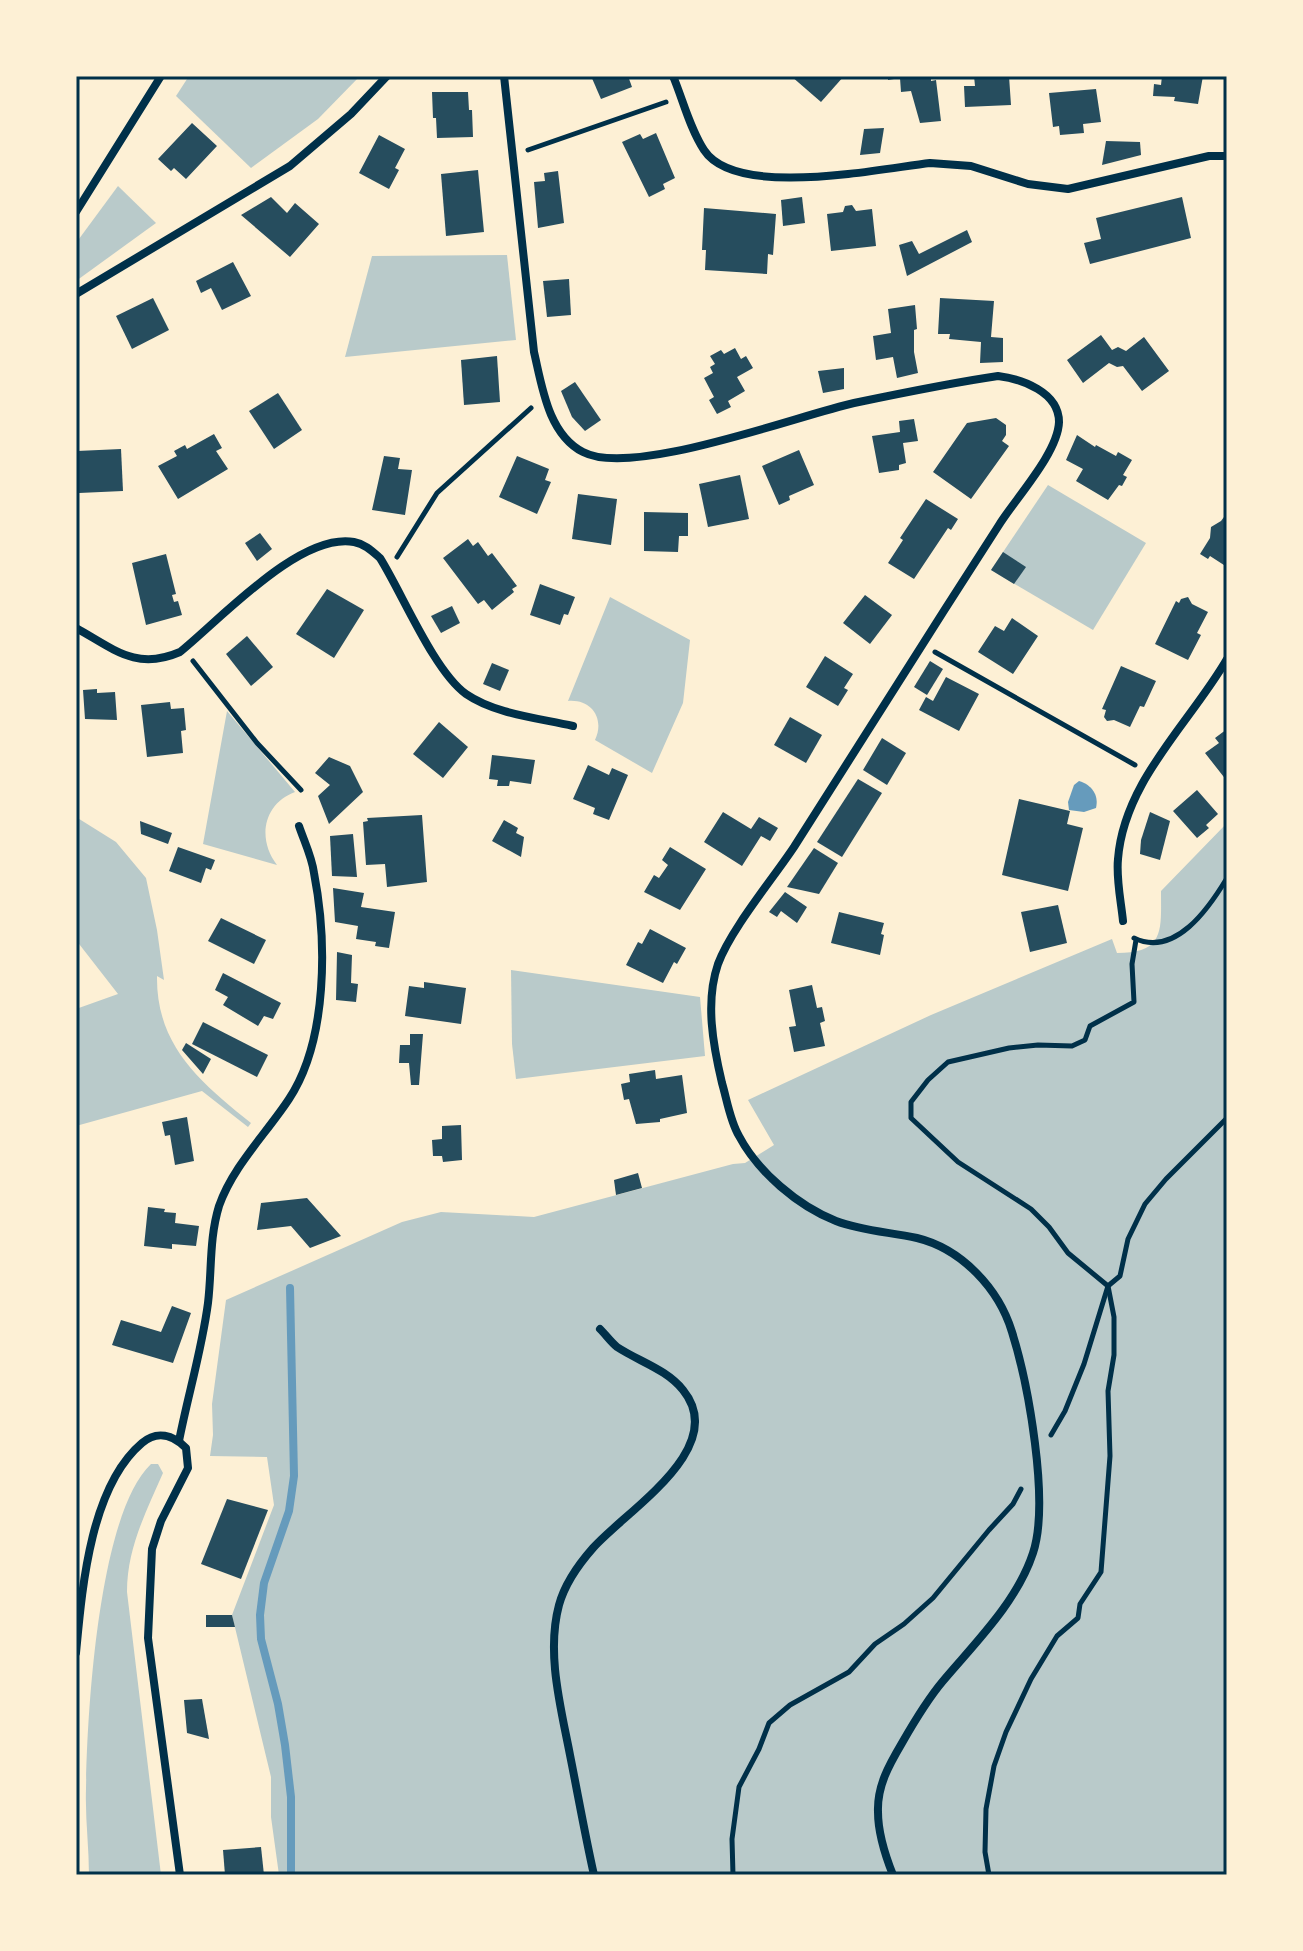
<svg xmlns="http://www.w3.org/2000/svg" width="1303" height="1951" font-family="'Alegreya Sans',sans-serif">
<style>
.green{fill:#b9caca}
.water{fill:#669bbc}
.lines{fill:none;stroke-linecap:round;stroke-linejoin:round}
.stream{stroke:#669bbc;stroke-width:8}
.building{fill:#264d5e}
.path{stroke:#003049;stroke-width:5}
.minor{stroke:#003049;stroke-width:8}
.neatline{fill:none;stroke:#003049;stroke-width:3}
</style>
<rect width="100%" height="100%" fill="#fdf0d5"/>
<g class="green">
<path d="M189 76H360L318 119 251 168 176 96Z"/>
<path d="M118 186 156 223 76 281V243Z"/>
<path d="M507 255 516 340 345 357 372 256Z"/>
<path d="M1048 485 1146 543 1093 630 991 570Z"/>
<path d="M610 597 690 640 683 703 652 773 595 740C605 719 592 699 568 701Z"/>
<path d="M227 711 295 792C263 804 257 839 277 865L203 844Z"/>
<path d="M76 817 116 842 146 878 157 930 164 980 157 976C156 1046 201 1083 251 1123L248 1127 202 1091 76 1126V1009L118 994 76 940Z"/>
<path d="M1227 823V1875H279L271 1817V1777L232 1615 274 1505 267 1457 210 1456 213 1435 212 1404 226 1300 402 1222 441 1212 534 1217 733 1164 745 1163 774 1145 748 1100 931 1015 1112 939 1117 953C1165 953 1161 930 1161 891Z"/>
<path d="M511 970 700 997 705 1056 516 1079 512 1044Z"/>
<path d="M151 1464H158L163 1473C146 1512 127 1548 127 1592L161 1875H89C89 1846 85 1818 86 1789 87 1716 98 1514 151 1464Z"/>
</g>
<path class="water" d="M1079 781C1092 785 1099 795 1096 808L1084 812 1069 810 1068 802 1074 785Z"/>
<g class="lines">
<path class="stream" d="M290 1288 294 1476 289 1511 264 1583 260 1615 261 1639 278 1704 285 1745 291 1797V1875"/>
</g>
<g class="building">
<path d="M591 76H628L632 87 601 99Z"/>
<path d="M791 76H844L821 102Z"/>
<path d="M888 76H931V81L936 80 941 121 920 123 911 91 901 92 900 78 888 80Z"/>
<path d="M974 76H1009L1011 105 965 107 964 86H975Z"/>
<path d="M1162 76H1203L1198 104 1174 101 1175 97 1153 96 1154 84 1161 85Z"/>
<path d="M1096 89 1101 122 1083 124 1084 133 1060 135 1059 126 1053 127 1049 93Z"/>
<path d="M432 92H468L469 110H472L473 137 437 138 436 118H433Z"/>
<path d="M192 123 217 146 186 179 174 168 171 171 158 159Z"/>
<path d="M884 128 880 153 860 155 864 129Z"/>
<path d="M656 133 675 178 663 184 665 189 649 197 622 142 640 134 643 139Z"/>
<path d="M379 135 405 149 395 168 399 170 389 189 359 173Z"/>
<path d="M1106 141 1140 142 1141 155 1102 165Z"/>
<path d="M478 170 484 232 446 236 441 174Z"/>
<path d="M558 171 564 223 538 228 534 182 545 181 544 173Z"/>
<path d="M271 197 287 213 295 203 319 224 290 257 241 215Z"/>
<path d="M802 197 805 223 783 226 781 200Z"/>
<path d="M1182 197 1191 238 1090 264 1084 243 1101 239 1096 218Z"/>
<path d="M852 205 856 211 872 209 876 246 831 251 827 214 843 212 845 206Z"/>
<path d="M704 208 776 214 773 255 768 254 767 274 705 270 706 250H702Z"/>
<path d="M967 230 972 242 907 276 899 245 912 241 919 254Z"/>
<path d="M233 262 251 296 222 310 211 288 201 293 196 281Z"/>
<path d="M569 279 571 315 547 317 543 281Z"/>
<path d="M153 298 169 330 132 349 116 316Z"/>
<path d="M940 298 994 301 991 337 1003 338V362L980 363 981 342 949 339 950 334H938Z"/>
<path d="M915 305 917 329 914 330V352L918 373 897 378 893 357 876 360 873 336 891 333 888 309Z"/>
<path d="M1101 335 1112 350 1118 347 1126 351 1144 337 1169 371 1142 391 1123 366 1117 367 1109 363 1083 383 1067 360Z"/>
<path d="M735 348 741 359 746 356 753 368 737 377 745 391 728 401 731 407 717 414 709 400 714 397 704 378 713 373 710 367 715 364 710 356 721 350 724 354Z"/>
<path d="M497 356 500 402 464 405 461 360Z"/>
<path d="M844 368V389L823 393 818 371Z"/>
<path d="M575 382 601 420 585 431 572 417 561 391Z"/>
<path d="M278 393 302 430 274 449 249 411Z"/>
<path d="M996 418 1006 425V435L1002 441 1009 446 971 499 933 472 967 423Z"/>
<path d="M914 419 918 441 903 443 906 463 899 465V470L879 473 872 436 900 432 899 421Z"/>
<path d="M214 434 222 448 216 451 228 469 178 499 158 466 177 456 174 451 185 445 187 449Z"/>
<path d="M1077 435 1095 447 1096 445 1116 456 1118 452 1132 460 1123 475 1127 477 1122 486 1119 485 1108 500 1076 481 1083 469 1066 460Z"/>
<path d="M121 449 123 491 79 493 77 451Z"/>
<path d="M799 450 814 485 789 496 790 500 779 505 762 466Z"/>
<path d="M384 456 400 458 398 469 412 470 405 515 372 510Z"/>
<path d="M517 456 549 469 545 480 551 482 537 514 499 497Z"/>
<path d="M740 475 749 519 708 527 699 484Z"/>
<path d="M578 494 617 499 611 545 572 539Z"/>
<path d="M926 499 958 519 951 530 948 528 914 579 888 563 903 540 900 538Z"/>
<path d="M644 512 688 513V536H679L678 552 644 551Z"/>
<path d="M1227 513V567L1210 556 1208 559 1200 554 1210 538 1211 527 1221 521Z"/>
<path d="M260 533 272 549 257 561 245 543Z"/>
<path d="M468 539 473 546 478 542 488 556 492 553 517 586 512 589 514 592 492 610 484 600 478 604 443 558Z"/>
<path d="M1003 552 1026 567 1014 584 991 570Z"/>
<path d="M166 554 176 594 172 595 174 602 178 601 182 615 146 625 132 563Z"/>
<path d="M540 584 575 597 568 615 564 614 560 625 530 615Z"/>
<path d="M327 589 364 610 334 658 296 634Z"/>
<path d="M865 595 892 615 870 644 843 623Z"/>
<path d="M1188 597 1192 604 1208 612 1197 633 1201 635 1188 660 1155 644 1176 601 1179 603 1181 599Z"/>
<path d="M452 606 460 623 441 633 431 616Z"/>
<path d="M1012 618 1038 636 1013 674 978 652 995 626 1004 631Z"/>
<path d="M247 636 273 667 251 686 226 654Z"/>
<path d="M825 656 853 674 844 688 848 690 838 706 806 687Z"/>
<path d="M930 661 943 669 927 695 914 687Z"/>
<path d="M492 663 509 670 500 691 483 684Z"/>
<path d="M1121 666 1156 681 1144 707 1140 706 1130 727 1114 720 1107 721 1104 717 1106 710 1102 709Z"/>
<path d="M946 677 979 694 959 731 919 710 926 697 933 701Z"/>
<path d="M97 689V693L115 692 117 720 85 719 83 690Z"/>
<path d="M170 702 171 709 184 708 186 730 181 731 183 753 147 757 141 705Z"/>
<path d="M790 717 822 735 806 763 774 745Z"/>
<path d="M439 722 468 747 443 778 413 754Z"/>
<path d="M1227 729V781L1205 753 1219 743 1215 738Z"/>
<path d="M882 738 906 753 887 785 863 770Z"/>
<path d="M492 755 535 760 531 784 510 781 509 786H497L498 780 489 779Z"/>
<path d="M329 757 350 766 363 792 329 824 318 796 330 785 315 773Z"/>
<path d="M588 765 609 775 612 768 628 775 609 820 593 814 595 808 573 799Z"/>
<path d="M858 779 882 793 842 857 817 842Z"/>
<path d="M1197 790 1218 814 1206 825 1209 828 1197 838 1173 811Z"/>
<path d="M1019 799 1070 811 1067 824 1083 828 1068 891 1002 875Z"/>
<path d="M723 812 751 829 759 817 778 828 770 841 761 836 742 866 704 842Z"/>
<path d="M1150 812 1170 821 1160 860 1140 854 1141 840Z"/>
<path d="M422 815 427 882 387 887 385 864 366 865 363 822 368 821 367 818Z"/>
<path d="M504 820 518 828 516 833 524 837 521 857 492 841Z"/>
<path d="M140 821 172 833 168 844 141 834Z"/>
<path d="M353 834 357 877 332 876 330 836Z"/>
<path d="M178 847 215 860 211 870 206 868 201 883 169 871Z"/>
<path d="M670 847 706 869 680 910 644 892 654 875 659 878 668 865 662 860Z"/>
<path d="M814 848 838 863 819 894 787 887Z"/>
<path d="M333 888 364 893 361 907 395 912 389 948 375 946 376 942 356 939 358 926 335 922Z"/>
<path d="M785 892 807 907 797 923 781 911 777 917 769 912Z"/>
<path d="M1058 905 1067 943 1030 952 1021 912Z"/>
<path d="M839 912 884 923 881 934 884 935 880 955 831 943Z"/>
<path d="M221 918 266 940 254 964 208 941Z"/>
<path d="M650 929 686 948 677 964 674 962 663 983 626 965 638 942 642 944Z"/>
<path d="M337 952 352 955 351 983 358 984 356 1002 336 1000Z"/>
<path d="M223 973 281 1003 273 1019 264 1016 258 1026 223 1005 228 997 215 990Z"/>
<path d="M424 982 466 988 461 1024 405 1016 409 986 424 988Z"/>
<path d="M812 985 817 1008 822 1007 825 1021 820 1023 825 1046 794 1052 789 1027 796 1026 789 990Z"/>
<path d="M203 1022 268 1055 257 1077 192 1044Z"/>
<path d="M410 1034H423L419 1085H411L409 1063H399L400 1045H410Z"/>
<path d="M186 1043 211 1059 203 1074 182 1050Z"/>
<path d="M655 1070 656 1079 682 1075 687 1113 660 1119V1122L636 1124 629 1099 624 1100 621 1084 630 1082 629 1074Z"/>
<path d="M187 1117 194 1161 175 1165 170 1135 165 1136 162 1122Z"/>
<path d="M461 1125 462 1160 443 1162 442 1156H433L432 1140 442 1139V1126Z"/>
<path d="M638 1173 642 1188 616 1195 614 1180Z"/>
<path d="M307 1198 341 1236 310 1248 291 1226 257 1230 261 1203Z"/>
<path d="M148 1207 165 1209 164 1212 176 1213 175 1223 199 1226 196 1246 172 1244V1249L144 1246Z"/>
<path d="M172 1306 191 1313 173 1363 112 1345 121 1320 161 1332Z"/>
<path d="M227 1499 268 1510 241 1579 201 1564Z"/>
<path d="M206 1615H232L235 1627H206Z"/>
<path d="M202 1699 209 1739 187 1733 184 1700Z"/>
<path d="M261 1847 264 1875H225L223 1850Z"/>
</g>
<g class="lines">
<g class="path">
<path d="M528 150 666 102"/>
<path d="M397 557 437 493 531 408"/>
<path d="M935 652 1135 765"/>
<path d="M193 661 257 743 301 790"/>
<path d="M1134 938C1175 958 1209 908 1227 878"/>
<path d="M1051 1435 1065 1411 1084 1364 1108 1286 1120 1276 1128 1239 1145 1204 1166 1179 1227 1118"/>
<path d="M733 1875 732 1839 739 1787 759 1749 769 1723 790 1705 849 1672 875 1644 904 1624 933 1598 989 1530 1013 1504 1021 1489"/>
<path d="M989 1875 985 1852 986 1809 994 1766 1006 1732 1031 1679 1057 1636 1078 1618 1080 1604 1101 1572 1110 1456 1108 1391 1114 1355V1317L1108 1286 1068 1253 1049 1227 1031 1209 958 1162 911 1118V1102L928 1080 948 1062 1009 1048 1038 1045 1072 1046 1085 1040 1090 1026 1134 1002 1132 964 1136 940"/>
</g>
<g class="minor">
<path d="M504 76 534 352C542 386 548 434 583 452 632 478 796 416 854 403 902 393 950 383 998 376 1022 379 1059 392 1059 422 1058 453 1015 499 999 525 930 632 862 740 794 847 772 880 731 929 718 964 705 1002 713 1045 722 1083 727 1100 730 1121 739 1136 758 1172 798 1206 836 1221 862 1231 890 1232 917 1238 962 1249 999 1289 1012 1332 1028 1383 1050 1502 1033 1553 1017 1602 975 1643 943 1681 927 1700 914 1722 902 1743 889 1765 877 1786 878 1812 878 1834 885 1855 893 1875"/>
<path d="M673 76C683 100 690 129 704 150 736 199 878 169 930 163L971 166 1028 184 1068 189 1209 156H1227"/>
<path d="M76 212 161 76"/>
<path d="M76 294 290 166 351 114 387 76"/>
<path d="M76 628C114 649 136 671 180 652 221 619 300 532 354 542 365 544 372 551 380 558 402 593 434 671 466 694 495 714 538 718 573 726"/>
<path d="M1123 921C1121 901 1116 879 1118 859 1124 781 1190 723 1227 659"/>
<path d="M179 1441C188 1395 202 1349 208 1303 212 1270 209 1239 219 1206 233 1166 266 1134 289 1099 328 1040 327 940 314 873 312 857 304 841 299 826"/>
<path d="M76 1653C82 1589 90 1487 142 1443 157 1430 173 1435 186 1448L188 1468 161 1521 152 1549 148 1638 180 1875"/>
<path d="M594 1875C585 1835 578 1795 570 1755 561 1708 546 1653 559 1605 565 1583 578 1565 593 1548 627 1510 730 1448 683 1390 666 1369 640 1362 617 1347 611 1342 606 1335 600 1329"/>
</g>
</g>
<rect width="1303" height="1951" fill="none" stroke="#fdf0d5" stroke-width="156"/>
<rect x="78" y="78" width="1147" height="1795" class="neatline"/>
</svg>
